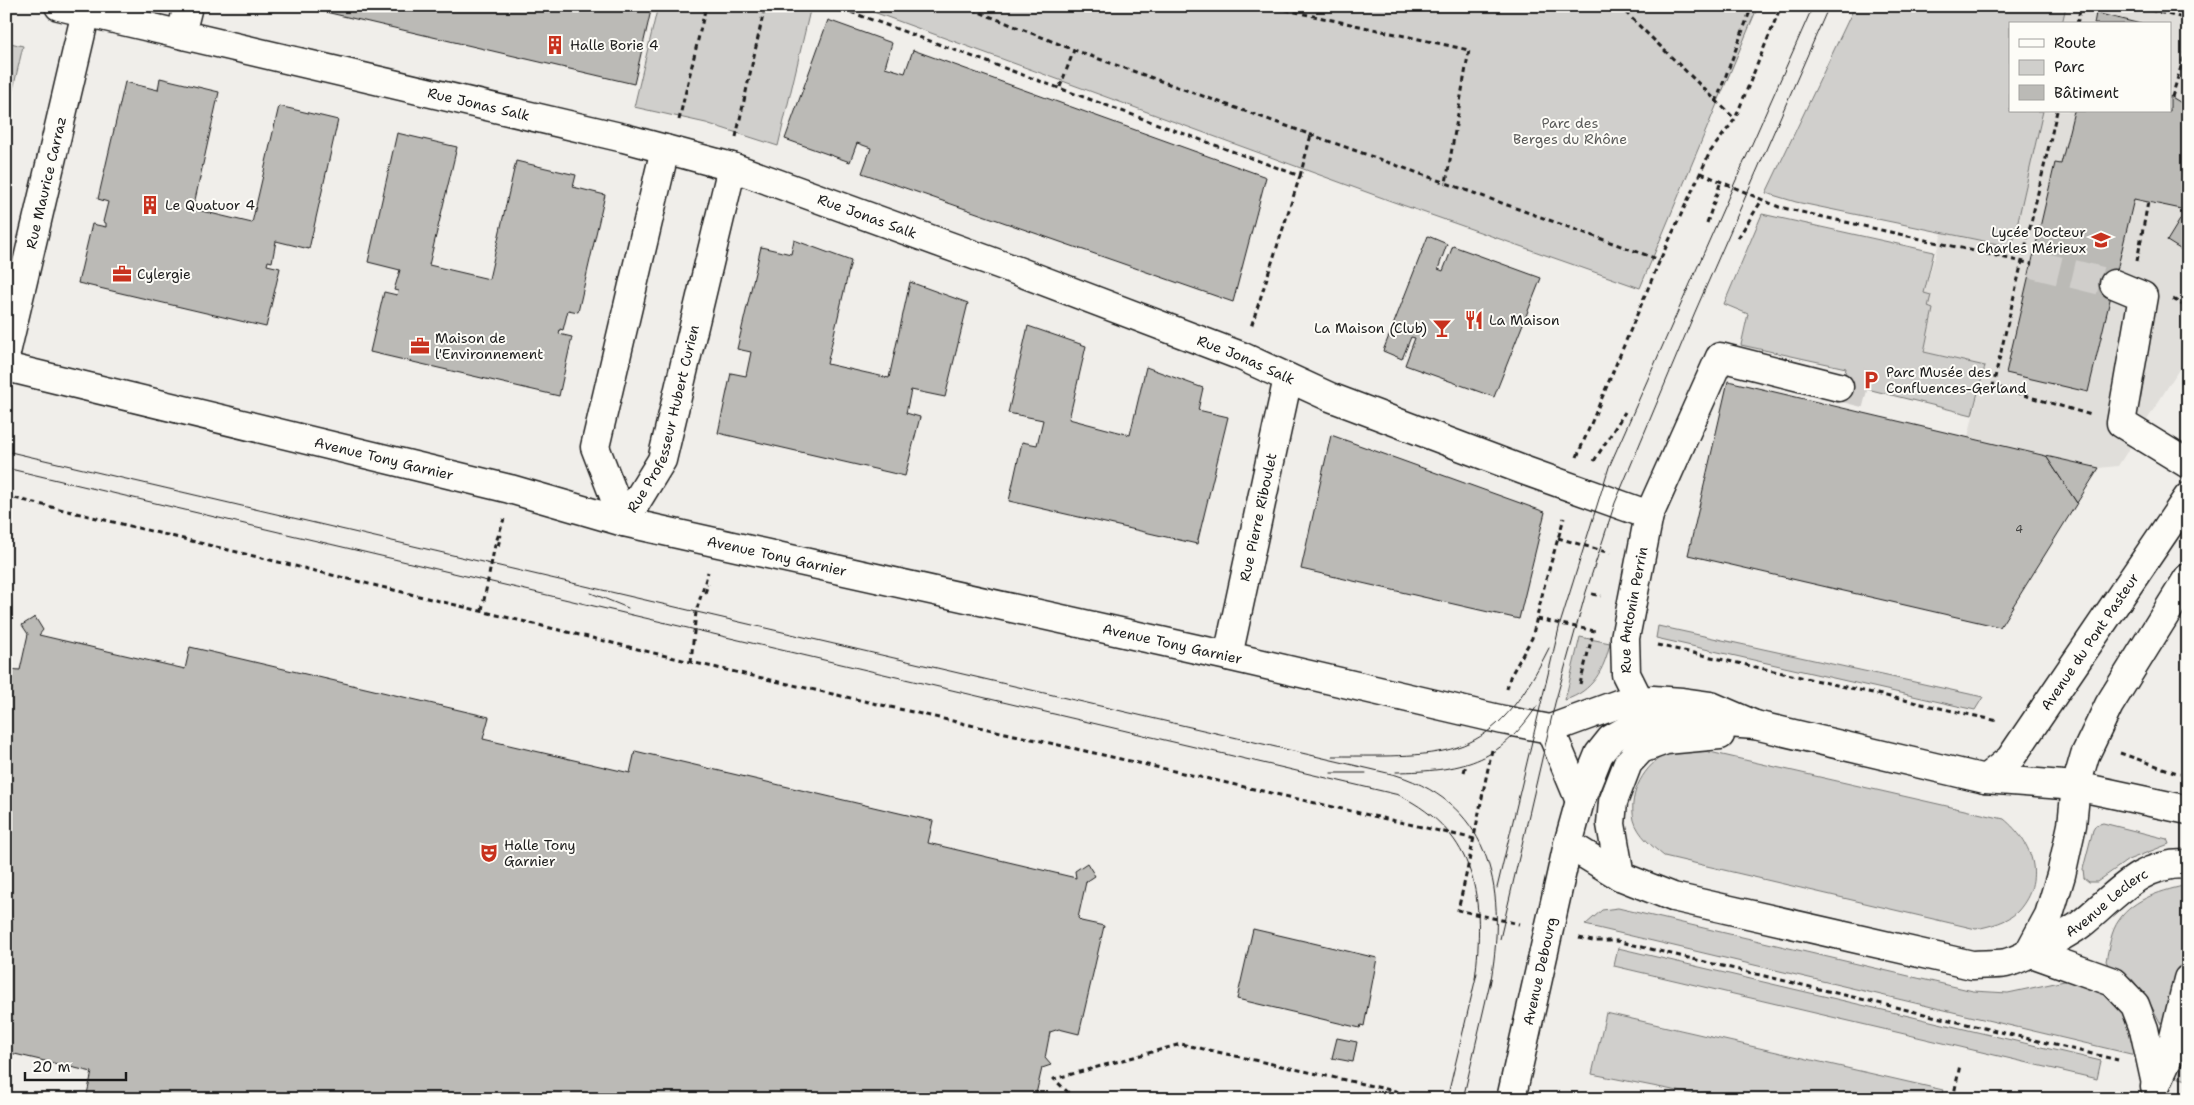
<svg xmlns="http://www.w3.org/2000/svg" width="2194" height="1105" font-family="'Shantell Sans',sans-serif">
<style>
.built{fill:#e0deda}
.green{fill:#d0cfcc;stroke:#767674}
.building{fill:#bbbab6;stroke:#1c1c1c}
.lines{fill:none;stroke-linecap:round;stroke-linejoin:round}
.minor-tunnel{stroke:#d0cecb;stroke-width:28;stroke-dasharray:28 14;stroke-linecap:butt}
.minor-casing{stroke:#1c1c1c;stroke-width:31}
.major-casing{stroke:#1c1c1c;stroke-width:31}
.path{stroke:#1c1c1c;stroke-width:3;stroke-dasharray:5 4;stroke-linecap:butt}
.minor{stroke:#fdfcf7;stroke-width:28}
.major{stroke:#fdfcf7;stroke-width:28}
.tram{stroke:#1c1c1c;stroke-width:1}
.labels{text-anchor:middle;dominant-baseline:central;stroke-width:4;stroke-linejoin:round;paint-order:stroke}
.number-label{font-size:11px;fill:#444442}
.poi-label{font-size:14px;fill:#1c1c1c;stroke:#fdfcf7;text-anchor:start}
.street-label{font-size:14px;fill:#1c1c1c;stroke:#fdfcf7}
.park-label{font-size:14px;fill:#5b5b5a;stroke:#fdfcf7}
</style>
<rect width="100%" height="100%" fill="#f0eeea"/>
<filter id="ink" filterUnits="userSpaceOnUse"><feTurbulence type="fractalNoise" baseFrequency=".02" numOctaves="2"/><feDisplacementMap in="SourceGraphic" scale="10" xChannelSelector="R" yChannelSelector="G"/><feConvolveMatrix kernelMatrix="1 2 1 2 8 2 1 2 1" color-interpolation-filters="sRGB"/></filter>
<g filter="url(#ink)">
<path class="built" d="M2066 6 2188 7V355L2118 466 2099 468 1968 437 1985 366 1924 352 1933 309 1928 308 1924 293 1942 233 2012 247 2043 111H2170V24H2062Z"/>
<g class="green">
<path d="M658 6H811L778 146 706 123 634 107Z"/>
<path d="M857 6H1758L1640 288 1391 201Z"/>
<path d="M1855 6H2066L2062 24H2010V111H2043L2012 247 1796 202 1766 193Z"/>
<path d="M6 42 23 46 6 120Z"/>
<path d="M1762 214 1934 252 1924 293 1931 295 1928 307 1933 309 1924 352 1985 366 1972 415 1843 383 1846 368 1741 345 1748 314 1724 304Z"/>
<path d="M1658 626 1983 697 1975 710 1656 638Z"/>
<path d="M1580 637 1610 643C1604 670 1593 691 1565 700Z"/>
<path d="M1692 748 2004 819C2033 843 2046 879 2018 911 2008 922 1990 926 1976 929L1664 856C1653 847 1638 835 1634 820 1628 793 1644 765 1669 752 1675 749 1685 749 1692 748Z"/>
<path d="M2103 823 2167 839 2169 844 2128 860 2097 882H2089L2084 878 2083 869 2093 830 2096 825Z"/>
<path d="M2188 885V943L2170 1017 2165 1024H2161L2147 998 2132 979 2108 965 2106 961C2109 947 2111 931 2119 920 2134 898 2164 890 2188 885Z"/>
<path d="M1618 908 1973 991 2008 993 2069 980 2089 986 2107 995 2122 1010 2132 1031 2135 1055 1585 925 1602 910Z"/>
<path d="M1618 948 2101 1061 2097 1079 1614 966Z"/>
<path d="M1606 1013 1943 1090 1940 1099H1692L1693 1094 1592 1074Z"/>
<path d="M2188 1039V1080L2179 1078Z"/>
</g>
<g class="building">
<path d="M300 6H652L634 84Z"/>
<path d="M2096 13 2141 24H2094Z"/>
<path d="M828 20 892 43 885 67 905 73 913 50 1266 177 1233 302 862 173 871 148 857 143 850 162 785 139Z"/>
<path d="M160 78 219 92 193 209 252 223 279 106 338 120 309 249 276 241 272 262 268 261 267 265 280 268 266 327 78 283 92 224 106 227V223L103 222 108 202 98 199 125 82 158 90Z"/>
<path d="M2170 96 2188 107V254L2167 241 2186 210 2134 199 2088 392 2006 373 2055 163 2061 164 2074 111H2170Z"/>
<path d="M397 133 457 147 429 265 489 279 516 161 576 175 573 187 605 195 578 312 568 310 563 330 560 329 559 334 572 337 559 396 370 352 384 292 397 295 398 291 394 290 400 270 368 262Z"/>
<path d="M1428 236 1447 244 1438 269 1443 271 1453 246 1541 278 1494 397 1405 365 1415 338 1411 337 1402 359 1383 351Z"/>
<path d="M794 240 851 261 827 364 889 378 910 282 968 303 945 397 911 390 906 413 920 417 905 476 718 433 731 373 746 376 751 352 737 349 761 247 791 254Z"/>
<path d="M1028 326 1086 346 1069 419 1130 435 1146 367 1203 388 1198 410 1228 417 1197 544 1009 501 1022 442 1037 445 1043 420 1008 413Z"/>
<path d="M1728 381 2046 456 2077 503 2000 627 1688 555Z"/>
<path d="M1331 435 1545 512 1519 619 1301 569Z"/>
<path d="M2046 456 2099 468 2077 503Z"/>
<path d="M35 617 43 630 39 635 185 669 190 647 489 717 483 739 630 773 635 751 933 821 928 843 1076 878 1075 871 1087 863 1095 876 1086 882 1078 918 1081 921 1104 926 1079 1034 1059 1029 1050 1032 1045 1058 1051 1065 1042 1068 1036 1094 1041 1099H106L87 1094 92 1072 6 1052V669L20 670 28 634 22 625Z"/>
<path d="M1253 929 1377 958 1364 1026 1361 1025 1360 1028 1237 999Z"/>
<path d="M1337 1038 1357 1042 1353 1062 1332 1058Z"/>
</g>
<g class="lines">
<g class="minor-tunnel">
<path d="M2032 264 2114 284"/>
<path d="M1839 387 1871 395 1877 371"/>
</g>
<g class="minor-casing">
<g id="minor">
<path id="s1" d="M59 6 624 138 732 167 1015 270 1241 356 1330 397 1523 470 1649 515"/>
<path d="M181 34 188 6"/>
<path d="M2114 284 2143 296 2121 423 2188 464"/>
<path id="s2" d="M6 353 86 12"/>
<path d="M624 522 595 447 665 149"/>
<path id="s3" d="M624 522 662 460 732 167"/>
<path id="s4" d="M1228 656 1288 378"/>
<path id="s5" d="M1640 702 1626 674 1625 638 1649 515 1720 357 1839 387"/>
<path d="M2029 952 2113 982 2135 1005 2144 1029 2156 1084"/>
<path d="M2155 1087 2170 1054 2188 979"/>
<path id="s6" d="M1511 1099 1568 844"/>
</g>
</g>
<g class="major-casing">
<g id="major">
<path id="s7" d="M6 367 510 489 624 522 1228 656 1503 720 1550 729 1621 703 1653 700 1682 702 1711 706 1755 725"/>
<path d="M1550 729 1580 801"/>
<path id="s8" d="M1985 779 2010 759 2188 497"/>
<path id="s9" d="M2188 810 2076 786 1985 779 1755 725 1673 719 1635 725 1611 739 1599 754 1580 801 1568 844 1620 876 1673 897 1972 965C1983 964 1995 965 2006 963 2022 959 2068 934 2081 924 2115 897 2139 862 2188 864"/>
<path d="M1620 876 1611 824 1613 802 1628 763 1641 749 1666 740 1720 735"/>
<path d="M2029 952 2049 915 2061 875 2072 825 2076 786 2085 755 2109 705 2188 578"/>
</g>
</g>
<g class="path">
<path d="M834 6 1300 176 1251 327"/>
<path d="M964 6 1074 50 1446 183"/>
<path d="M1268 6 1469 50 1446 183 1660 260"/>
<path d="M1619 6 1735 119"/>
<path d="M2133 6 2188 19"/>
<path d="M2077 24 2081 6"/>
<path d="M1060 87 1074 50"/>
<path d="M2172 97 2188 43"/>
<path d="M1716 102 1752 6"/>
<path d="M2057 111 1993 386 2091 415"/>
<path d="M679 120 706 6"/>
<path d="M736 137 765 6"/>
<path d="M1701 173 1779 207 2032 264"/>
<path d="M1300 176 1311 135"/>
<path d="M1707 223 1721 181"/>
<path d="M1738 238 1762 200"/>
<path d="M2137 261 2148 202"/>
<path d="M2173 299 2188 308"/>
<path d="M1577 457 1660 260 1710 152 1735 119 1781 6"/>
<path d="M1594 461 1625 412"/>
<path d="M6 496 691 662 1475 839"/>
<path d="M1558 538 1610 553"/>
<path d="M498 546 501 535"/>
<path d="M705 593 708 584"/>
<path d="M1592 594 1601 596"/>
<path d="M482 610 495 545 504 519"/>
<path d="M1537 619 1595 631"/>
<path d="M1657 645 1998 721"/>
<path d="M691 662 696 612 708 572"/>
<path d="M1580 684 1592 637"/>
<path d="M1507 689 1510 677 1532 638 1545 583 1564 518"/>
<path d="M1492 750C1480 804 1471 857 1458 910L1519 924"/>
<path d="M2120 753 2180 774"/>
<path d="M1464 772 1466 765"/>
<path d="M1579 938 1593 941H1617L2118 1060"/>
<path d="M1075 1099 1054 1079 1181 1044 1418 1096"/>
<path d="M1953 1099 1960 1065"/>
</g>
<use href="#minor" class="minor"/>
<use href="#major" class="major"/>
<g class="tram">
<path d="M6 451 1396 775C1495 806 1507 895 1490 985"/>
<path d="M6 468 1399 795C1478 834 1485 900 1475 979"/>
<path d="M591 593 628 608"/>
<path d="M1333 756C1449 756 1492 763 1549 648"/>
<path d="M1396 772C1461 771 1499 764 1537 706"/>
<path d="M1331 773H1366"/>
<path d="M1497 888 1560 624 1609 467 1813 6"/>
<path d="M1500 939 1555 703 1586 592 1615 503 1695 312 1829 6"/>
<path d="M1447 1099 1477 973"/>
<path d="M1463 1099 1491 978"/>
</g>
</g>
</g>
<defs>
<g id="building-bare" transform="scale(1.5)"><path d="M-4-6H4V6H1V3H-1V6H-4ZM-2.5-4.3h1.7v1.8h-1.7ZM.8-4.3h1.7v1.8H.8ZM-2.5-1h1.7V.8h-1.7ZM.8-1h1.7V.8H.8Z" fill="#c8321e" stroke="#fdfcf7" stroke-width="2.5" paint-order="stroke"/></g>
<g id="school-bare" transform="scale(1.5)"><path d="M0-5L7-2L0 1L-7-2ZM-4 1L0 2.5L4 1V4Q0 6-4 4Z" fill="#c8321e" stroke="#fdfcf7" stroke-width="2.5" paint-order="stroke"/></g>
<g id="office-bare" transform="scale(1.5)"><path d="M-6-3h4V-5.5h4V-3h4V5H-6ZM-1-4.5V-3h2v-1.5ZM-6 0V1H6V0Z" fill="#c8321e" stroke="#fdfcf7" stroke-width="2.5" paint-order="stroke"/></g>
<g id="restaurant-bare" transform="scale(1.5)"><path d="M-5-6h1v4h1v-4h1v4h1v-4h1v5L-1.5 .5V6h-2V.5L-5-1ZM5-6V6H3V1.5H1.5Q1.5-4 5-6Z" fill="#c8321e" stroke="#fdfcf7" stroke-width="2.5" paint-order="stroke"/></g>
<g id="bar-bare" transform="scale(1.5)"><path d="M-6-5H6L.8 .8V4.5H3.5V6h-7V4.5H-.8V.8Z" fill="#c8321e" stroke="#fdfcf7" stroke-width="2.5" paint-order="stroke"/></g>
<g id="parking-bare" transform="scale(1.5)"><path d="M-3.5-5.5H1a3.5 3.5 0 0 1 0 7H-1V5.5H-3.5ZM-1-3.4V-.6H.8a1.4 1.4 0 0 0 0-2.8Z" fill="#c8321e" stroke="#fdfcf7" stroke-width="2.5" paint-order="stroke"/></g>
<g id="theatre-bare" transform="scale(1.5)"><path d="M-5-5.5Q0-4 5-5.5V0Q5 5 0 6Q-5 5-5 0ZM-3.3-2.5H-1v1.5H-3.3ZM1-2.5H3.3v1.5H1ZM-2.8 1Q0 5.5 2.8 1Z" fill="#c8321e" stroke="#fdfcf7" stroke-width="2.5" paint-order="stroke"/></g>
</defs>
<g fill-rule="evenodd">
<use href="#building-bare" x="555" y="45"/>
<use href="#building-bare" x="150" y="205"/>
<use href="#school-bare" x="2101" y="240"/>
<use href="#office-bare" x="122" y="274"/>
<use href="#restaurant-bare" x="1474" y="320"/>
<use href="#bar-bare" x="1442" y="328"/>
<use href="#office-bare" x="420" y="346"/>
<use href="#parking-bare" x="1871" y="380"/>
<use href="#theatre-bare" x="489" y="853"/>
</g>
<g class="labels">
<g class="number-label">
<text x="2019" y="529">4</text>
</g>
<g class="poi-label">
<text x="570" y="45">Halle Borie 4</text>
<text x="165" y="205">Le Quatuor 4</text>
<text x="2086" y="232" text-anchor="end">Lycée Docteur<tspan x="2086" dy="16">Charles Mérieux</tspan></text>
<text x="137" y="274">Cylergie</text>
<text x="1489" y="320">La Maison</text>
<text x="1427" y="328" text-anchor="end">La Maison (Club)</text>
<text x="435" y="338">Maison de<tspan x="435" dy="16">l'Environnement</tspan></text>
<text x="1886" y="372">Parc Musée des<tspan x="1886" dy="16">Confluences-Gerland</tspan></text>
<text x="504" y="845">Halle Tony<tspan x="504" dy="16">Garnier</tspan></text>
</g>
<g class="street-label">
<text stroke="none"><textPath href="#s1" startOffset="431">Rue Jonas Salk</textPath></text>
<text stroke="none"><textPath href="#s2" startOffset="175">Rue Maurice Carraz</textPath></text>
<text stroke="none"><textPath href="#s1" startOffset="836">Rue Jonas Salk</textPath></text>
<text stroke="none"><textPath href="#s1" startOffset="1241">Rue Jonas Salk</textPath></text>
<text stroke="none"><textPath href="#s3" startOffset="112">Rue Professeur Hubert Curien</textPath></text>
<text stroke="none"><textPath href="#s7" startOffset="389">Avenue Tony Garnier</textPath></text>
<text stroke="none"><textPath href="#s4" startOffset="142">Rue Pierre Riboulet</textPath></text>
<text stroke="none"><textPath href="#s7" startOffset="794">Avenue Tony Garnier</textPath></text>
<text stroke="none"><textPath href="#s5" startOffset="96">Rue Antonin Perrin</textPath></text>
<text stroke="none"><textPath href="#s8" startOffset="174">Avenue du Pont Pasteur</textPath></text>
<text stroke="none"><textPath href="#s7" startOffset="1199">Avenue Tony Garnier</textPath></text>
<text stroke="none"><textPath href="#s9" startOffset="1282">Avenue Leclerc</textPath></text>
<text stroke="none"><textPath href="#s6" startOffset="131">Avenue Debourg</textPath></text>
</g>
<g class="park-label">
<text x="1570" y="123">Parc des<tspan x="1570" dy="16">Berges du Rhône</tspan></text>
</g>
</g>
<rect width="2194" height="1105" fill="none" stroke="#fdfcf7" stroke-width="25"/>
<rect x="12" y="12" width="2169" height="1080" fill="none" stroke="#1c1c1c" stroke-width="2" filter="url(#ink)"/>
<rect x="2009" y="22" width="162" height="90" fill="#fdfcf7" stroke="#a3a29f"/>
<rect x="2019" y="39" width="25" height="8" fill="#fdfcf7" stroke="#a3a29f"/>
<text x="2054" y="48" font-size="15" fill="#1c1c1c">Route</text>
<rect x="2019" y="60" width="25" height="15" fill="#d0cfcc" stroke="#a3a29f"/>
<text x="2054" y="72" font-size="15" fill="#1c1c1c">Parc</text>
<rect x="2019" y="85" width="25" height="15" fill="#bbbab6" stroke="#a3a29f"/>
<text x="2054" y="98" font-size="15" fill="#1c1c1c">Bâtiment</text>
<path d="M25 1072v8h101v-8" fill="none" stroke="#1c1c1c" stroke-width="2.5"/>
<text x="32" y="1072" font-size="15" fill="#1c1c1c" stroke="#fdfcf7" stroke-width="4" paint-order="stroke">20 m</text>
</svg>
